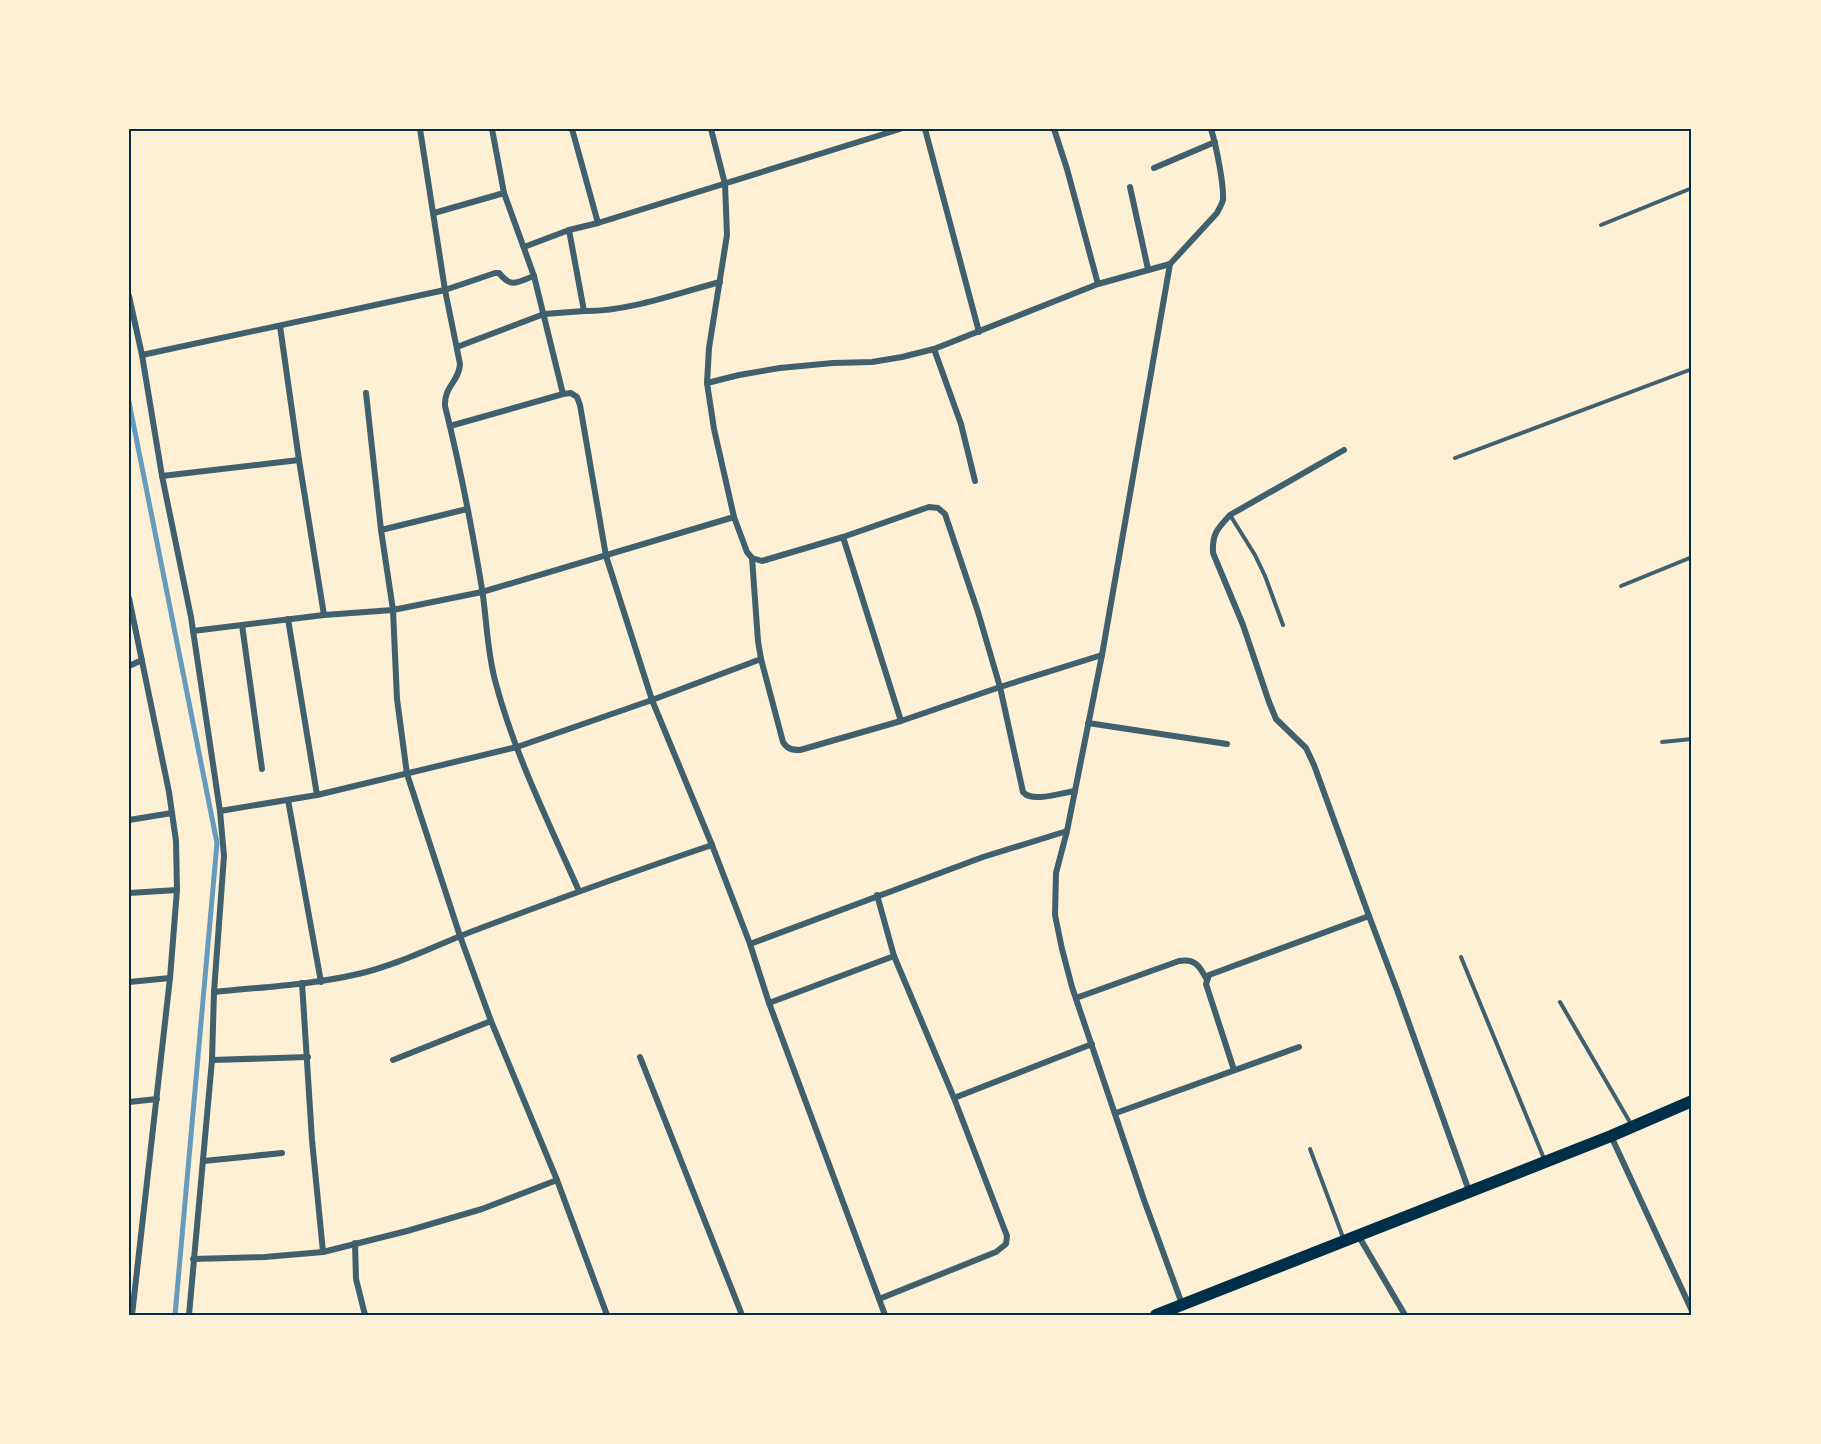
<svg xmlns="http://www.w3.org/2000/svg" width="1821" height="1444" font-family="Barlow,sans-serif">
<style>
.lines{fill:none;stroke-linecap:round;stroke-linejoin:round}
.stream{stroke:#669bbc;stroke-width:5}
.service{stroke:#3f606c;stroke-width:4}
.minor{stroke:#3f606c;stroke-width:6}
.primary{stroke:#003049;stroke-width:12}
.neatline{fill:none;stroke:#003049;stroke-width:2}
</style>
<rect width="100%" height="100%" fill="#fdf0d5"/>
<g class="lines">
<path class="stream" d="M129 402 217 843 175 1315"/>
<g class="service">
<path d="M1601 225 1692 188"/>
<path d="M1455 458 1692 369"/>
<path d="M1230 515 1255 555 1265 576 1283 625"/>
<path d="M1621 586 1692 557"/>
<path d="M1662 742 1692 739"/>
<path d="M1461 957 1545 1161"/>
<path d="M1560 1002 1631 1124"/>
<path d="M1310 1149 1344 1240"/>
</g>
<g class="minor">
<path d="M420 129 445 290 460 364C459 382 444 386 445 406 460 466 472 528 482 589 487 621 487 653 496 684 515 755 549 823 579 891"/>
<path d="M572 129 598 223"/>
<path d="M925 129 979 332"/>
<path d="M1054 129 1067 169 1098 284"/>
<path d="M1154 168 1215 142"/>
<path d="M1130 187 1148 269"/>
<path d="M434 213 504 193"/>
<path d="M524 247 569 230 598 223 900 129"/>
<path d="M129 296 142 355 162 476 191 617 220 811 224 856 214 992 212 1060 189 1315"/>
<path d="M584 311C627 312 678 293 720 282"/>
<path d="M280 326 299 460 324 615"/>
<path d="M457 347 544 314 584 311 569 230"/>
<path d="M934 349 961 424 975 481"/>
<path d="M142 355 445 290 495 273H499C512 289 517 282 534 276"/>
<path d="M707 383 739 375 780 368 833 363 872 362 902 357 934 349 1098 284 1170 264"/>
<path d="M366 393 381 530 467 509"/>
<path d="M563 394 571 393 577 397 580 405 606 556 652 700 712 845 750 944 769 1003 885 1315"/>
<path d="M450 426 563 394 534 276 504 193 492 129"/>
<path d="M1344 450 1230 515C1217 529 1212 534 1213 553L1243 625 1269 702 1276 719 1306 748 1314 765 1369 916"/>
<path d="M162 476 299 460"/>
<path d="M734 517 747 552 752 558 762 561 843 537 929 507 938 508 945 514 978 612 1000 687 1023 792C1032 803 1061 793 1075 791"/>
<path d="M381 530 393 610 397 699 407 774 460 936 491 1021 557 1180 607 1315"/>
<path d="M843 537 901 721"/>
<path d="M752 558 758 641 761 659 783 742C787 749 792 750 800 750L901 721 1000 687 1102 655"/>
<path d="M129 598 169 792 176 841 177 890 170 978 132 1315"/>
<path d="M288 619 317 795"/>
<path d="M242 625 262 769"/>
<path d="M193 631 324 615 393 610 482 592 734 517 714 429 707 383 709 348 727 235 725 184 711 129"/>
<path d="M129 666 142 660"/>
<path d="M1088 723 1227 744"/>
<path d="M288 800 321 982"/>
<path d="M220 811 317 795 517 747 652 700 761 659"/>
<path d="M129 820 172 813"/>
<path d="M129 893 177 890"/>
<path d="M877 895 894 956 954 1098 1007 1236 1006 1244 996 1252 879 1299"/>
<path d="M750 944 983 857 1067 831"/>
<path d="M129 982 170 978"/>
<path d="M302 983 312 1140 323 1252"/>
<path d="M214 992C262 987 311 985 358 974 401 964 440 943 481 928 558 899 635 871 712 845"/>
<path d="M1076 998 1179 961C1196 958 1200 967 1207 980"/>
<path d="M769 1003 894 956"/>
<path d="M640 1057 742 1315"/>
<path d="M212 1060 308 1057"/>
<path d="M393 1060 491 1021"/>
<path d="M1234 1070 1206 984 1209 975 1369 916 1397 990 1469 1191"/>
<path d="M954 1098 1092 1044"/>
<path d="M129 1102 157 1099"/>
<path d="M1116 1113 1299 1047"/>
<path d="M1611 1136 1692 1311"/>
<path d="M204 1161 282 1153"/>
<path d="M1358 1235 1405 1315"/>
<path d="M355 1243 356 1279 365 1315"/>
<path d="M193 1259 265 1257 323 1252 407 1231 482 1209 557 1180"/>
<path d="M1182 1304 1144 1200 1072 987 1062 949 1055 915 1056 873 1067 831 1102 655 1170 264 1217 213C1219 208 1222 205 1223 200 1224 184 1216 145 1211 129"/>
</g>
<path class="primary" d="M1156 1315 1611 1136 1692 1101"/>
</g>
<rect width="1821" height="1444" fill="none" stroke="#fdf0d5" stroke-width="261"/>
<rect x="130" y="130" width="1560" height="1184" class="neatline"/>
</svg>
